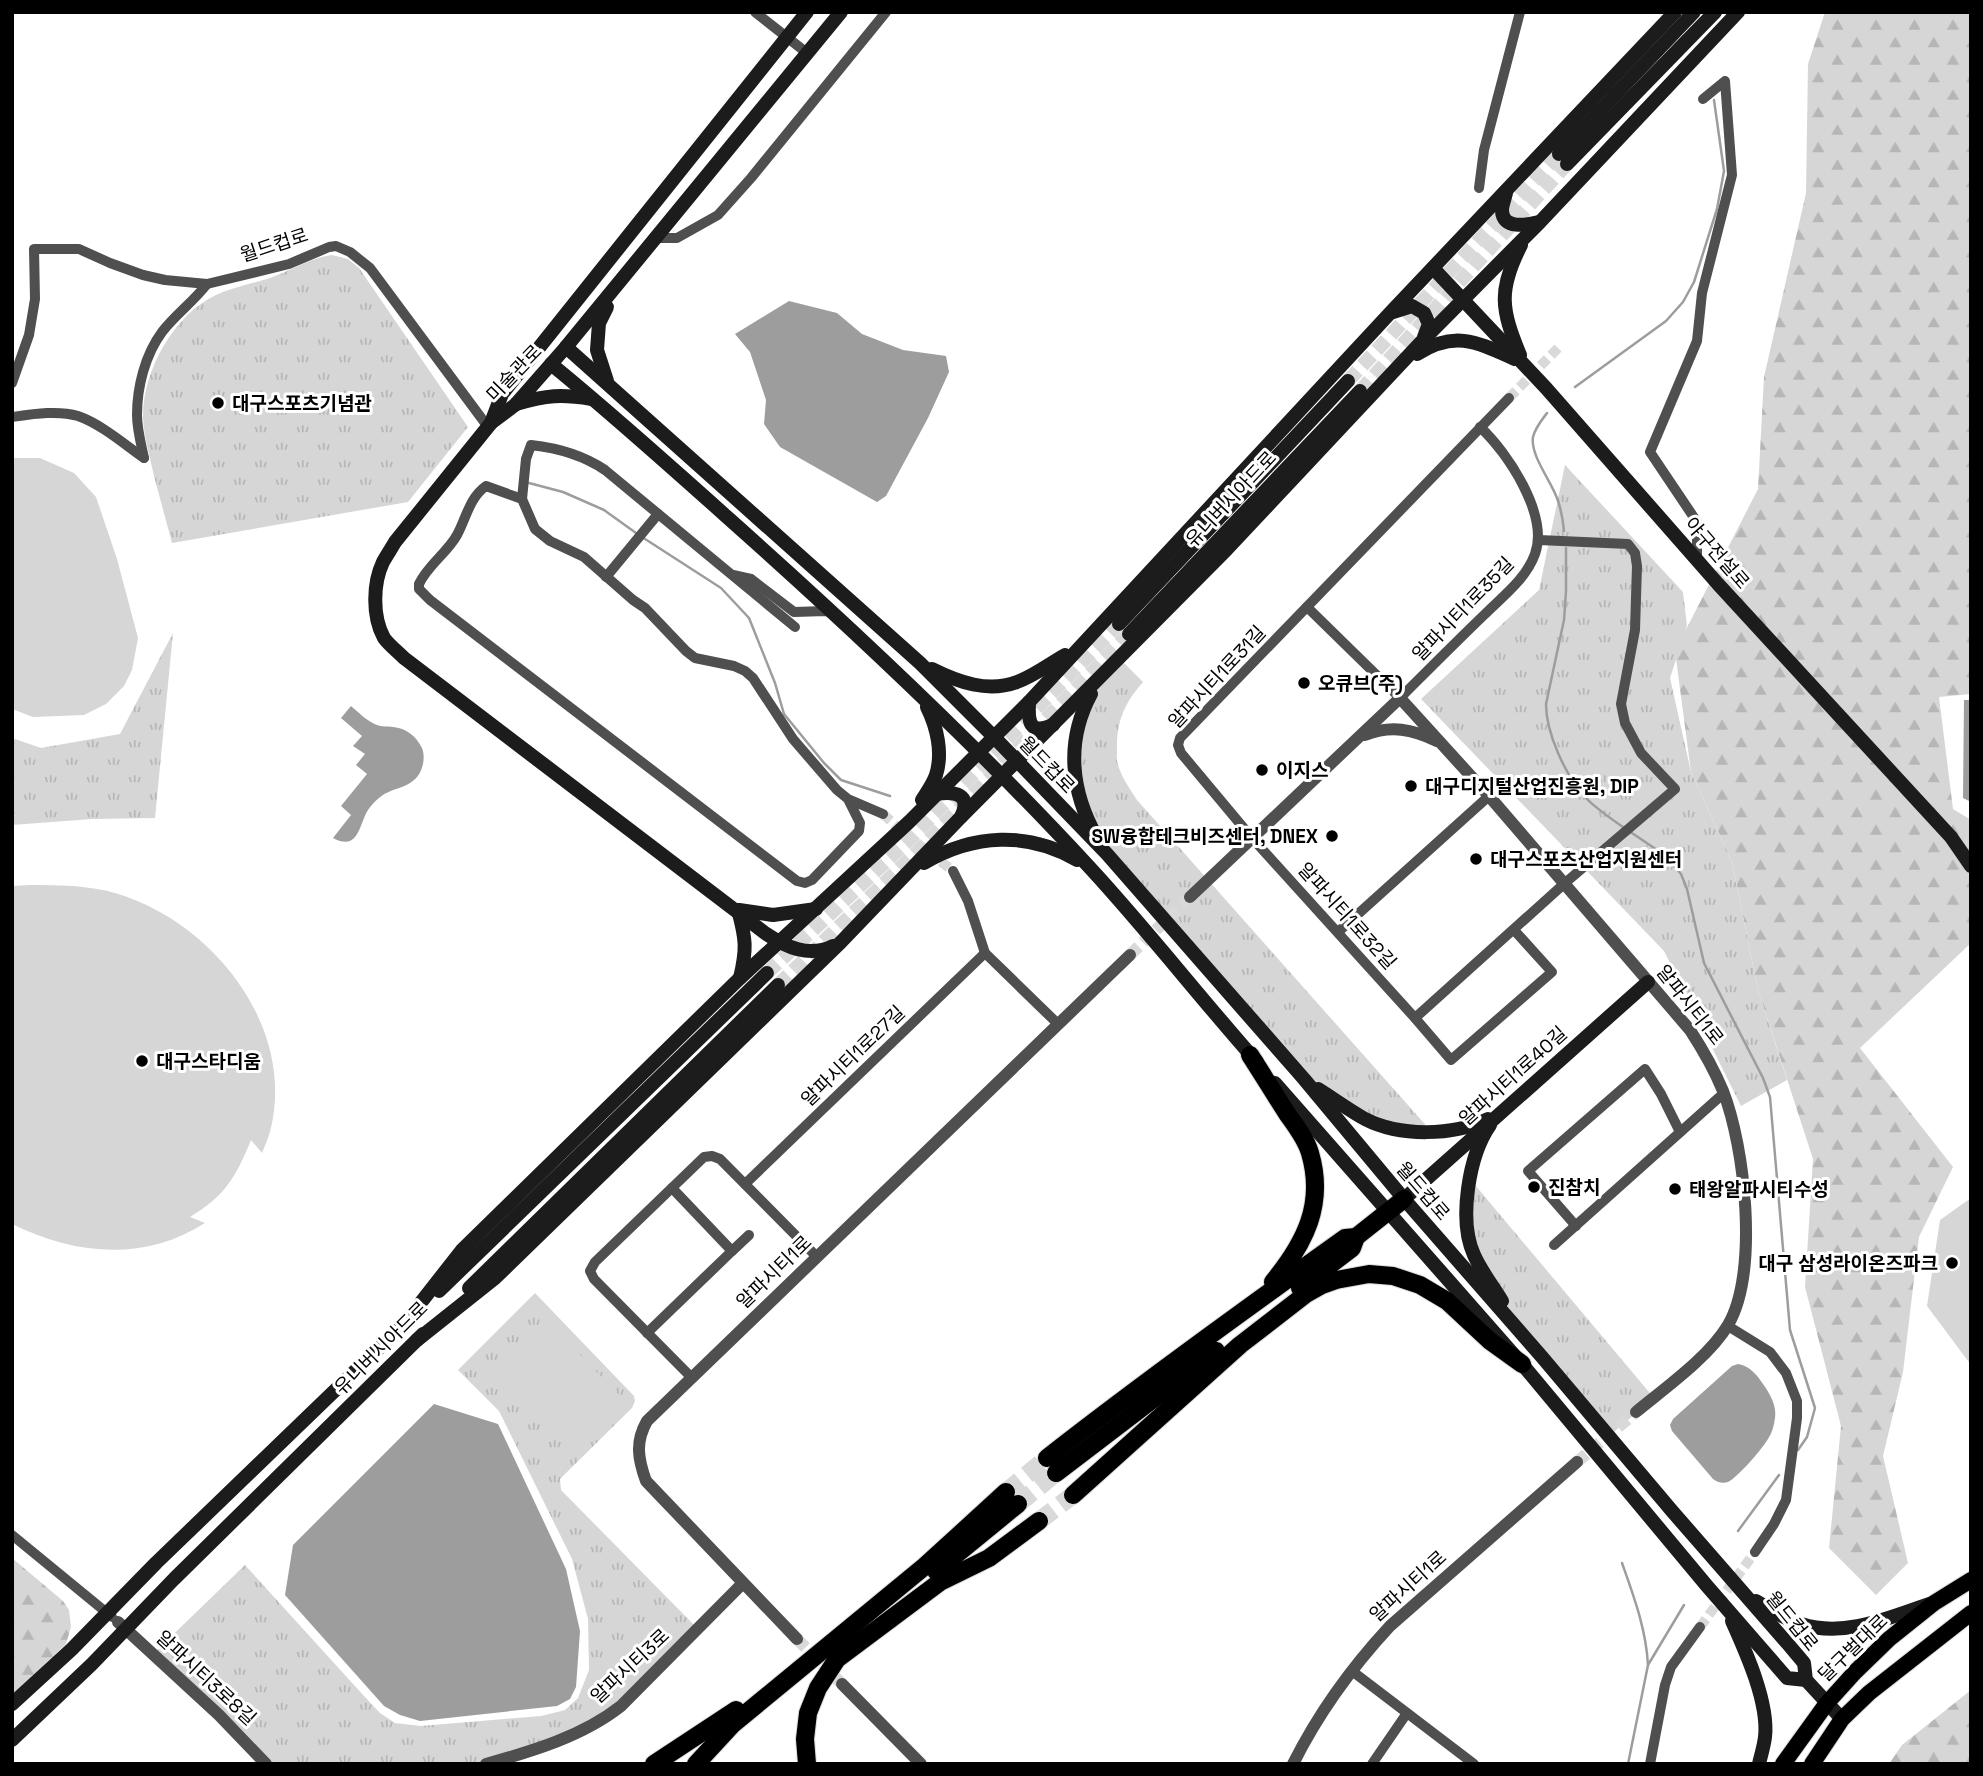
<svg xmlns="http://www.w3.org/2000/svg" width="1983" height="1776" font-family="'Space Grotesk','Noto Sans KR',sans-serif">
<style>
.forest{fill:url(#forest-firs)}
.park{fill:url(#park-tufts)}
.pitch{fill:#d6d6d6}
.water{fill:#9d9d9d}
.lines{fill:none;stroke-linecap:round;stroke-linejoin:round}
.stream{stroke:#9d9d9d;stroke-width:2.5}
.minor-tunnel{stroke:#d9d9d9;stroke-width:10;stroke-dasharray:10 5;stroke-linecap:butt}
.tertiary-tunnel{stroke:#d9d9d9;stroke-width:12;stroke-dasharray:12 6;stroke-linecap:butt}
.secondary-tunnel{stroke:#d9d9d9;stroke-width:14;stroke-dasharray:14 7;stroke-linecap:butt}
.motorway-tunnel{stroke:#d9d9d9;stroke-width:18;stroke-dasharray:18 9;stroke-linecap:butt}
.primary-casing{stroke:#dbdbdb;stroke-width:18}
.motorway-casing{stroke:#dbdbdb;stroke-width:20}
.minor{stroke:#4f4f4f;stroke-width:10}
.tertiary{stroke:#4f4f4f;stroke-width:12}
.secondary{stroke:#1c1c1c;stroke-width:14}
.primary{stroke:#000;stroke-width:16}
.motorway{stroke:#000;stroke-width:18}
.poi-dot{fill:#000;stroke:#fff;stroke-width:2.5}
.labels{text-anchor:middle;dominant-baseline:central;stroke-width:6;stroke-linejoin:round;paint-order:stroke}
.street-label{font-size:19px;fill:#000;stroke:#fff}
.poi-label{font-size:19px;font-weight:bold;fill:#000;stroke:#fff;text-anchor:start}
</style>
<defs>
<pattern id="forest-firs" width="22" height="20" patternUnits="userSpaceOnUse" patternTransform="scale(1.75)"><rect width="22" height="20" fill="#d6d6d6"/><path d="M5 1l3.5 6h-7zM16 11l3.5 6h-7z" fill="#b6b6b6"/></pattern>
<pattern id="park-tufts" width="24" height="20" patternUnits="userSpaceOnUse" patternTransform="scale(1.75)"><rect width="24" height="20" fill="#d6d6d6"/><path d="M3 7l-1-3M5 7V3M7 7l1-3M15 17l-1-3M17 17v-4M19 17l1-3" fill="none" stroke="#b6b6b6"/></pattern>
</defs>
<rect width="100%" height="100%" fill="#fff"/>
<g class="forest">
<path d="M1825 12H1971V694L1939 697 1953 809 1971 820V943L1860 1048 1953 1167 1919 1237 1903 1372 1883 1456 1908 1563 1876 1595 1829 1548 1841 1426 1805 1287 1813 1159 1758 990 1732 862 1691 772 1675 651 1758 489 1764 377 1806 193 1808 64Z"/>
<path d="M12 1558 63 1601 69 1610 71 1627 66 1644 12 1695Z"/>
<path d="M1971 1690V1764H1889L1902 1745Z"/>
</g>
<g class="park">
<path d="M332 255 348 259 359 268 468 427 408 502 172 543C166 521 160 498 154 476 150 457 144 438 143 418 142 372 174 314 216 295 232 288 250 284 267 279 289 272 309 258 332 255Z"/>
<path d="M1565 465 1683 592 1687 626 1670 678 1691 772 1732 862 1758 990 1787 1080 1741 1106 1664 951 1421 699 1539 590Z"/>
<path d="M173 633 155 818 92 819 12 825V738L41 748 120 734Z"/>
<path d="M1119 658 1143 682C1125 702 1116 722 1117 749 1117 754 1116 760 1118 765 1122 778 1130 789 1137 800L1431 1131 1395 1129 1315 1087 1107 854 1079 795 1082 711Z"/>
<path d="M1470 1179 1654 1398 1609 1436 1525 1338 1473 1254Z"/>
<path d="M535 1293 634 1396 635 1401 632 1408 564 1475 560 1479 561 1490 698 1629 608 1717 486 1764H266L153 1654 245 1565 364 1696 380 1713 395 1723 421 1726 541 1716 565 1710 578 1698 589 1670 588 1619 572 1559 499 1411 458 1370Z"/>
</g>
<g class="pitch">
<path d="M12 458H40L74 473 96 497 117 559 138 638 132 670 124 686 106 704 84 715 33 717 12 709Z"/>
<path d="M30 885C58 885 87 885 115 893 211 921 295 1024 271 1128 269 1137 265 1145 262 1153L251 1140C236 1177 225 1196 190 1217L205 1223C144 1262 75 1255 12 1224V886Z"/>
<path d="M1971 1198V1365L1927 1306 1940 1220Z"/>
<path d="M547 1321 623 1399 573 1449 497 1371Z"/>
</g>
<g class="water">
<path d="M789 301 837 313 862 334 903 350 946 356 949 372 928 418 886 496 877 502 780 447 764 424 766 400 750 352 735 334Z"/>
<path d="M1964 700H1971V802L1963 798Z"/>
<path d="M351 706C358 712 368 722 377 725 381 727 388 726 393 727 406 728 416 736 422 748 424 753 424 758 423 764 417 790 394 785 379 798 375 801 370 807 368 810 359 824 359 852 333 838L351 815 341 806 367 774 356 765 365 754 353 746 362 736 341 718Z"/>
<path d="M1738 1364C1750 1366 1757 1375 1763 1384 1770 1394 1777 1406 1775 1418 1774 1426 1772 1433 1768 1439 1762 1449 1738 1477 1728 1482 1722 1484 1717 1482 1713 1479L1672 1431 1670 1425 1673 1419 1732 1366Z"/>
<path d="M434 1404 498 1424 566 1569 580 1631 576 1687 570 1699 557 1706 420 1721 400 1715 384 1706 285 1595 293 1545Z"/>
</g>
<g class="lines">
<g class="stream">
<path d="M1575 387 1666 321 1683 302 1694 282 1717 209 1724 171 1714 100"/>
<path d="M1547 413C1541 421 1535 428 1533 437 1530 455 1551 481 1557 498 1561 509 1563 519 1564 531"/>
<path d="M529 483 563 492 604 510 636 533"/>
<path d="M642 537 721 588 749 618 775 683 784 714 824 763 841 780 890 796"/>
<path d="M1566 548V591L1564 620 1546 704C1546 733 1565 774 1584 796 1595 808 1610 818 1623 827"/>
<path d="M1629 831 1666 856 1681 874 1687 889 1704 963 1763 1078 1770 1097 1790 1330 1815 1408 1807 1437 1798 1450"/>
<path d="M1738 1531 1779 1475"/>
<path d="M1622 1563C1634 1597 1646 1629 1648 1665"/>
<path d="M1628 1764 1648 1665 1684 1605"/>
</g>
<g class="minor-tunnel">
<path d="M1509 398 1558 348"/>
<path d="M883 814 905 834 953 871"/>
<path d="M1700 1627 1755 1552"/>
</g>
<g class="tertiary-tunnel">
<path d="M1130 955 1190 897"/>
<path d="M1577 1462 1636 1412"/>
<path d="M797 1639 842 1684"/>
</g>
<g class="secondary-tunnel">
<path d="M1348 381 1559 154"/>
<path d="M1360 391 1567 164"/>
<path d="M767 973 909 840 1119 624"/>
<path d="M778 985 919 850 1129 634"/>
</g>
<g class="motorway-tunnel">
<path d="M1006 1492 1047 1458"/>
<path d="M1018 1504 1056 1473"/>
<path d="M1039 1521 1073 1495"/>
</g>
<g class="primary-casing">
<g id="primary">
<path d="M1783 1764 1827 1703 1855 1672 1889 1639 1934 1603 1971 1580"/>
<path d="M1812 1764 1842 1719 1869 1693 1971 1613"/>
</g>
</g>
<g class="motorway-casing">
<g id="motorway">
<path d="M1250 1055C1263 1075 1275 1095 1288 1115 1296 1126 1306 1139 1310 1153 1325 1204 1305 1243 1273 1282"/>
<path d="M1300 1288 1352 1248 1356 1237"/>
<path d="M1047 1458C1144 1382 1244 1310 1345 1238L1356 1237 1404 1199"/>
<path d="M1056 1473 1216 1351"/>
<path d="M1073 1495 1240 1345 1306 1294 1322 1285 1336 1280 1369 1274 1393 1276 1420 1285 1447 1301 1490 1341 1522 1364"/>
<path d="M936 1571 1018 1504"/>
<path d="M654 1764 736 1710"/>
<path d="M696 1764 733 1724 925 1566 1006 1492"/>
<path d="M807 1764 805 1739 808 1713 818 1688 837 1659 940 1582 989 1558 1039 1521"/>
</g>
</g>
<g class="minor">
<path d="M755 12 807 53"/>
<path d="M1479 188 1484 150 1520 12"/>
<path d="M656 238H677L718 215 751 178 886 12"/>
<path d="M12 383 29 335 35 299 34 249H79L110 263 143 275 165 280 207 284 289 264 329 247 336 246 350 252 370 268 488 427"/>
<path d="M1509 398 1180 738 1178 745 1181 753 1252 838 1415 1018 1565 883 1675 789 1641 753 1625 723 1621 704 1635 630 1637 566 1635 553 1628 544 1539 540"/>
<path d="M12 417C33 414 58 410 78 416 101 424 124 444 144 458"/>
<path d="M144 458C141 444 137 429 137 415 137 387 145 355 162 332 175 315 193 302 207 284"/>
<path d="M522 499 526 459 531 445C558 448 583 455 605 470L795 627"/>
<path d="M1697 559V522L1650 452 1697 341 1702 293 1732 175 1725 81 1703 99"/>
<path d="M733 575 751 579 794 612 826 611 832 613"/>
<path d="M606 577 658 514"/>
<path d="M1307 607 1400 698C1428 670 1456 642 1484 615 1502 597 1526 579 1535 554 1549 515 1508 453 1480 427"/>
<path d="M848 799 860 823 859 831 812 880 805 883 797 881 430 600 419 589V584C428 565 447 553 457 535 466 519 469 498 486 486L522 499 535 529 550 541 584 557 633 600 645 608 686 651 695 658 734 666 745 671 753 678 793 739 837 790 848 799 883 814"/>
<path d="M953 871 968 901 985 953 1058 1024"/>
<path d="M1338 932 1489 796"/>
<path d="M1415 1018 1451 1060 1552 972 1514 930"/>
<path d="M745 1184 985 953"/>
<path d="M1576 1226 1528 1171 1645 1069 1661 1094 1680 1132"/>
<path d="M1554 1245 1724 1093"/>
<path d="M732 1251 749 1235"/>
<path d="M1728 1326 1770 1352 1786 1373 1797 1401V1418L1786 1500 1774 1524 1755 1552"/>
<path d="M647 1333 732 1251 672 1188"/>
<path d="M692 1378 594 1279 590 1271 595 1262 704 1157 712 1156 720 1159 817 1257"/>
<path d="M12 1535 112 1617"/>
<path d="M1352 1671 1474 1764"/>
<path d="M1372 1764 1407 1713"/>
<path d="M1650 1764 1665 1685 1671 1667 1700 1627"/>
</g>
<g class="tertiary">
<path d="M1365 735C1391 725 1412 729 1437 741"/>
<path d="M1190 897 1400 698 1489 796 1690 1030C1703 1050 1714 1069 1723 1091 1745 1147 1759 1272 1728 1325 1709 1357 1665 1388 1636 1412"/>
<path d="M118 1622 219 1715 266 1764"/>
<path d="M797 1639 646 1481C638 1459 635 1442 647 1421L1130 955"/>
<path d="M842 1684 921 1764"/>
<path d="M486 1764C533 1751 583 1736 621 1706L743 1583"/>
<path d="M1293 1764C1318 1714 1352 1667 1390 1626L1577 1462"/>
</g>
<g class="secondary">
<path d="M1559 154 1694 12"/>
<path d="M1567 164 1715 12"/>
<path d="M1506 193C1505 198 1502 205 1502 210 1502 230 1527 225 1539 222"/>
<path d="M1433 268 1546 388 1718 584 1951 837 1971 866"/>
<path d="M1393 312 1412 306 1424 313 1429 324 1424 337"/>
<path d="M566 347 920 663 994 737 1107 854 1304 1079 1404 1199 1542 1357 1672 1511 1788 1644 1804 1663 1806 1680 1842 1719"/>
<path d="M1417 354C1455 330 1477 342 1515 359"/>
<path d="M1520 355C1501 309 1498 290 1521 245"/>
<path d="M551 364C611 413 669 465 727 517 853 629 977 745 1092 870 1149 932 1201 999 1257 1062"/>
<path d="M607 381 597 350 599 323 607 307"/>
<path d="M516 404C547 395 561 394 592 399"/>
<path d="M491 423 502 394 807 12"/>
<path d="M1119 624 1348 381"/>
<path d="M1129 634 1360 391"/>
<path d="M932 669C958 682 988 693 1017 682 1034 676 1049 664 1065 655"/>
<path d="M1091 694C1065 742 1071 792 1097 838"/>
<path d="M1029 702C1028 722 1029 735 1053 725"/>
<path d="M936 794C955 791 972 794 961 817"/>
<path d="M922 800C927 792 933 784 936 775 943 753 937 727 927 707"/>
<path d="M924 863C973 834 1028 831 1077 860"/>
<path d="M738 910C746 939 747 949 740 978"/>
<path d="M739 910 773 915 816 909"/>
<path d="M833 946C809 958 786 947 765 933L404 658C398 652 389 645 384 638 372 616 373 583 383 562 387 555 391 549 395 542L491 423 515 405 566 347 841 12"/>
<path d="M1275 1083 1522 1364 1707 1586 1787 1678 1806 1680"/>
<path d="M1318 1089C1334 1099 1349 1110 1365 1119 1400 1137 1453 1136 1488 1119"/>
<path d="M1490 1125C1469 1155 1458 1220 1474 1255 1481 1271 1493 1286 1502 1301"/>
<path d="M1404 1199 1648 982"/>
<path d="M469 1288 778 985"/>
<path d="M439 1291 767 973"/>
<path d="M404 1324 462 1250 740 978 909 822 1029 702 1391 312 1675 12"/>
<path d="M417 1340 495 1278 841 942 960 818 1227 549 1424 339 1540 222 1738 12"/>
<path d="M1756 1601C1770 1609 1786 1620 1801 1624 1844 1638 1888 1618 1929 1604"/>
<path d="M1732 1621C1746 1652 1769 1703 1765 1737 1764 1746 1761 1755 1759 1764"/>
<path d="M12 1704 72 1649 156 1563 409 1319"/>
<path d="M12 1740 92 1664 174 1579 423 1334"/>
</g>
<use href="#primary" class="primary"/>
<use href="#motorway" class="motorway"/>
</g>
<g class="poi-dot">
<circle cx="218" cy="403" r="7"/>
<circle cx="1304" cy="683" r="7"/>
<circle cx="1262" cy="770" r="7"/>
<circle cx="1411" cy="786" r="7"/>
<circle cx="1332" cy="836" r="7"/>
<circle cx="1476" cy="859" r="7"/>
<circle cx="142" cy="1061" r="7"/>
<circle cx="1534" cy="1187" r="7"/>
<circle cx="1675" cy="1189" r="7"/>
<circle cx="1952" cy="1263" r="7"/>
</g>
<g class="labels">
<g class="street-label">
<text transform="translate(274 245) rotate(-18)">월드컵로</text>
<text transform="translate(514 373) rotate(-46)">미술관로</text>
<text transform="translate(1231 499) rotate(-47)">유니버시아드로</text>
<text transform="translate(1717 553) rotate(49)">야구전설로</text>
<text transform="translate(1463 609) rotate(-46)">알파시티1로35길</text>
<text transform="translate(1217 677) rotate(-47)">알파시티1로31길</text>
<text transform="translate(1047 765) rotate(46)">월드컵로</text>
<text transform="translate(1347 916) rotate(48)">알파시티1로32길</text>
<text transform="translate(1690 1005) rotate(52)">알파시티1로</text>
<text transform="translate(853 1056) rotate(-44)">알파시티1로27길</text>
<text transform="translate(1513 1076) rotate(-42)">알파시티1로40길</text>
<text transform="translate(1423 1191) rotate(49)">월드컵로</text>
<text transform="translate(774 1272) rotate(-44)">알파시티1로</text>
<text transform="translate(381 1348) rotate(-45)">유니버시아드로</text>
<text transform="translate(1408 1586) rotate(-42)">알파시티1로</text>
<text transform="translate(1792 1621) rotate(51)">월드컵로</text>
<text transform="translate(1853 1648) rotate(-44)">달구벌대로</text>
<text transform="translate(630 1666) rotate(-43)">알파시티3로</text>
<text transform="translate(206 1678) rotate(43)">알파시티3로8길</text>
</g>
<g class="poi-label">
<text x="232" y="403">대구스포츠기념관</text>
<text x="1318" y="683">오큐브(주)</text>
<text x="1276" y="770">이지스</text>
<text x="1425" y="786">대구디지털산업진흥원, DIP</text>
<text x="1318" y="836" text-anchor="end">SW융합테크비즈센터, DNEX</text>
<text x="1490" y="859">대구스포츠산업지원센터</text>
<text x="156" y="1061">대구스타디움</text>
<text x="1548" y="1187">진참치</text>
<text x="1689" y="1189">태왕알파시티수성</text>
<text x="1938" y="1263" text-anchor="end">대구 삼성라이온즈파크</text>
</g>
</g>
<rect width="1983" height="1776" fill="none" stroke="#000000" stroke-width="28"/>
</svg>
